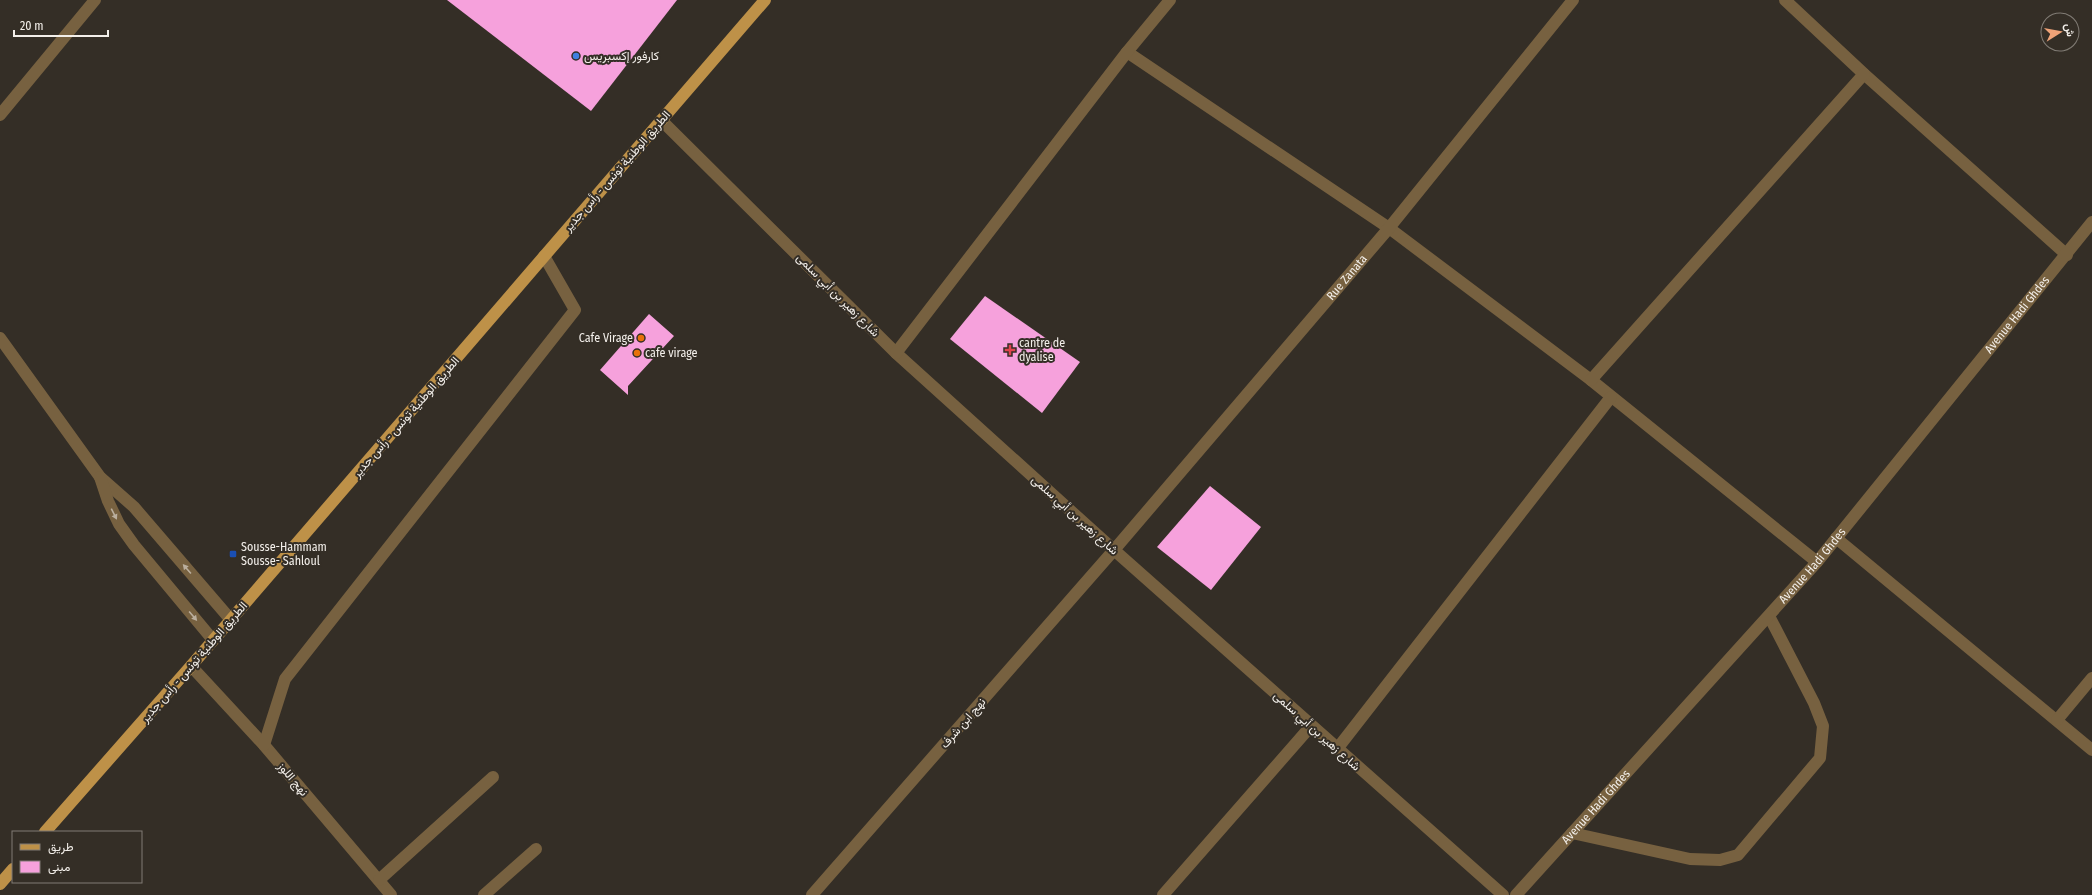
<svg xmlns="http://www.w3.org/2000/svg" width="2092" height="895" font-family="'Fira Sans Condensed',Vazirmatn,sans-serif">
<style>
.building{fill:#f6a1dc}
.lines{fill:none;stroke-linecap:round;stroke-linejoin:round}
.minor{stroke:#776140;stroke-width:12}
.major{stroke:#be9148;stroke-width:12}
.oneway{fill:#bbaf9e}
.shop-dot{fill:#3f7fe0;stroke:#342e26;stroke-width:1.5}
.food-dot{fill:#e8710a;stroke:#342e26;stroke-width:1.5}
.health-dot{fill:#e0444e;stroke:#342e26;stroke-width:1.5}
.transit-dot{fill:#1a4fb4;stroke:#342e26;stroke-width:1.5}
.labels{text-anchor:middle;stroke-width:4;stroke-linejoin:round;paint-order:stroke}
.poi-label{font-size:12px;fill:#f3efea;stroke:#342e26;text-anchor:start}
.street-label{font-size:12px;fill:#f3efea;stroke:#342e26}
</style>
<rect width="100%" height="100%" fill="#342e26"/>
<g class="building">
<polygon points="447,0 677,0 591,111"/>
<polygon points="985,296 1080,362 1042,413 950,339"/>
<polygon points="649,314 674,336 628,386 628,395 600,370"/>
<polygon points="1210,486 1261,527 1211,590 1157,547"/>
</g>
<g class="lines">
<g class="minor">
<polyline points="1785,0 1864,74 2067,255"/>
<polyline points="1127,52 1389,228 1591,380 1817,562"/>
<polyline points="0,115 95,0"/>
<polyline points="661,120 896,353 1114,550 1503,895"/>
<polyline points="0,338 100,477 134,507 231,620"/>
<polyline points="896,353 1127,52 1170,0"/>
<polyline points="1591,380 1864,74"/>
<polyline points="100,477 108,501 119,524 134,545 213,640"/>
<polyline points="1836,538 2092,750"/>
<polyline points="191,666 264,745 391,895"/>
<polyline points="2057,720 2092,678"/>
<polyline points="264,745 285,679 575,310 544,256"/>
<polyline points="1337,749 1611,397"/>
<polyline points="1572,833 1690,859 1720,860 1738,855 1820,758 1823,726 1814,703 1769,616"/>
<polyline points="379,880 493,777"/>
<polyline points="484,895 536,849"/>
<path id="s1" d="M 812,895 L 1114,550 L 1389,228 L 1573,0"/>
<polyline points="1163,895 1311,726"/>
<path id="s2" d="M 1516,895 L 1817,562 L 2092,222"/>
</g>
<g class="major">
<polyline points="45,832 191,666 765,0"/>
<polyline points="0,884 13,869"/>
</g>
</g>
<defs><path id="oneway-solid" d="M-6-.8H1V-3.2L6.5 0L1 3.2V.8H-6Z"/></defs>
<g class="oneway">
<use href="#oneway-solid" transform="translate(114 514) rotate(63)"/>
<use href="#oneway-solid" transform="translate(187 569) rotate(-131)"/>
<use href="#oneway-solid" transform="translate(193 616) rotate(50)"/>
</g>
<circle class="shop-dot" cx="576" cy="56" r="4"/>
<g class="food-dot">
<circle cx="641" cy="338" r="4"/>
<circle cx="637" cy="353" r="4"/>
</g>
<path class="health-dot" d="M1008 344h4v4h4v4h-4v4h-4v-4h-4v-4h4z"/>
<rect class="transit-dot" x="229" y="550" width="8" height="8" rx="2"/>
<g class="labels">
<g class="poi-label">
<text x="584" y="60">كارفور إكسبريس</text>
<text x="633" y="342" text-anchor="end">Cafe Virage</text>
<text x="1019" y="347">cantre de<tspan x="1019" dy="14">dyalise</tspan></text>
<text x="645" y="357">cafe virage</text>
<text x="241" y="551">Sousse-Hammam<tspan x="241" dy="14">Sousse- Sahloul</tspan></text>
</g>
<g class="street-label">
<text transform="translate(617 171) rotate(-49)" y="4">الطريق الوطنية تونس - رأس جدير</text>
<text dy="4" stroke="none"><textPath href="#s1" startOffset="817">Rue Zanata</textPath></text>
<text transform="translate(838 295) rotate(45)" y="4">شارع زهير بن أبي سلمى</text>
<text dy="4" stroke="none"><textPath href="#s2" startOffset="767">Avenue Hadi Ghdes</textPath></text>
<text transform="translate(406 417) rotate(-49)" y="4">الطريق الوطنية تونس - رأس جدير</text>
<text transform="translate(1075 515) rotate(42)" y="4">شارع زهير بن أبي سلمى</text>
<text dy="4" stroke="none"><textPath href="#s2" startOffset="443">Avenue Hadi Ghdes</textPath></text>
<text transform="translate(194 662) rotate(-49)" y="4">الطريق الوطنية تونس - رأس جدير</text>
<text transform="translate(963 723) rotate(-49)" y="4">نهج ابن شرف</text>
<text transform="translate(1317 731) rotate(42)" y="4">شارع زهير بن أبي سلمى</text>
<text transform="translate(293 779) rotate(50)" y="4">نهج اللوز</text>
<text dy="4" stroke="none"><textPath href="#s2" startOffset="119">Avenue Hadi Ghdes</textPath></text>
</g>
</g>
<rect x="12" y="831" width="130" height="52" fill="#342e26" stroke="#807b74"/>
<rect x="20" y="844" width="20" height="6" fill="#be9148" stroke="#807b74"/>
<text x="48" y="851" font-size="12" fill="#f3efea">طريق</text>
<rect x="20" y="861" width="20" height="12" fill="#f6a1dc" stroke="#807b74"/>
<text x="48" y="871" font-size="12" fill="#f3efea">مبنى</text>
<g transform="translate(2060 32) rotate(79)"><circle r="19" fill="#342e26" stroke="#807b74"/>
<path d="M0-3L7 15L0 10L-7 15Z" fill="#efa378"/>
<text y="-6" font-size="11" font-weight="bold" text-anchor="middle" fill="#f3efea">ش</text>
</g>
<path d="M14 30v6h94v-6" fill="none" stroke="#f3efea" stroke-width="2"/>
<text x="20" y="30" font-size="12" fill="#f3efea" stroke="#342e26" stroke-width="3" paint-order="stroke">20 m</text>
</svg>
